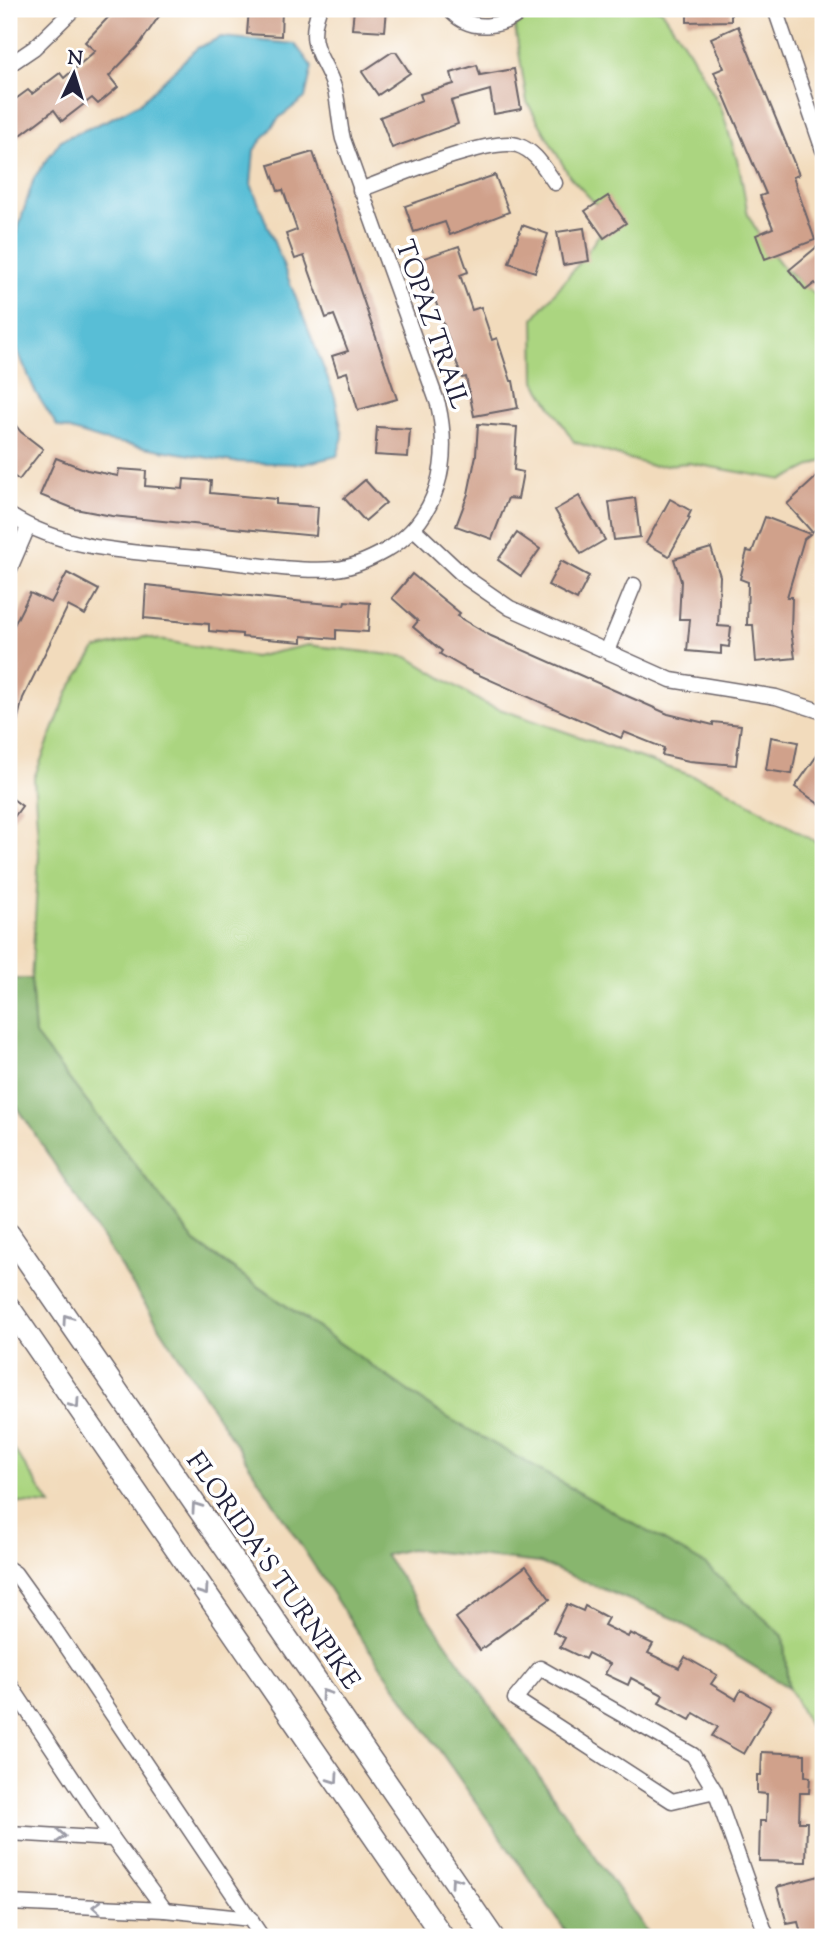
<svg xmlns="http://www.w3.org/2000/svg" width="832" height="1946" font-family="'Sorts Mill Goudy',serif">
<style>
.green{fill:#abd580;stroke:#667c5e;stroke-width:2}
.forest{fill:#88b66e;stroke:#556c54;stroke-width:2}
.water{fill:#58bed6;stroke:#3d7088;stroke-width:2}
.building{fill:#d0a18b}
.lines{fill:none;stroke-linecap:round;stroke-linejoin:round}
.minor-casing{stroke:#6b6368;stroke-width:17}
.highway-casing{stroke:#6b6368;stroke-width:24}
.minor{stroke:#fff;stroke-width:14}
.highway{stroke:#fff;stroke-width:21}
.oneway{stroke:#9c9ca7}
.labels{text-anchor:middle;stroke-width:7;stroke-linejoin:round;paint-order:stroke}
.street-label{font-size:26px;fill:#22223b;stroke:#fff}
</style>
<rect width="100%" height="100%" fill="#fff"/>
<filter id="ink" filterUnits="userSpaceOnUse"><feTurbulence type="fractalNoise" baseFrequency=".0143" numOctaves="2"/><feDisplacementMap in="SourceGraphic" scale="14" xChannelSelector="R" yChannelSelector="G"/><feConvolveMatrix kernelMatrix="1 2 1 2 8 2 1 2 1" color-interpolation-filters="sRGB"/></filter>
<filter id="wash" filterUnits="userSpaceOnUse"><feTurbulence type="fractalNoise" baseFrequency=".00686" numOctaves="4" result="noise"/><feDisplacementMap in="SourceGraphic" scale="28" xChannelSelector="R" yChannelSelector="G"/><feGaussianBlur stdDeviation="1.57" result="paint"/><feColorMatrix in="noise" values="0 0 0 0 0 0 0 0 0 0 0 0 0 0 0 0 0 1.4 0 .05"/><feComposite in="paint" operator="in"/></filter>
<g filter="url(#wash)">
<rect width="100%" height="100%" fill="#f2dbbc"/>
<g class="green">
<polygon points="534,9 661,9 690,52 721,107 740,170 748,215 762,240 784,268 823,301 823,460 783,480 689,463 652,466 574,442 535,381 534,318 580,262 610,219 570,177 527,102 515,27"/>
<polygon points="144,637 254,657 308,645 408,657 485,704 716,784 823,846 823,1791 814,1735 788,1687 783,1636 438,1412 195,1242 35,1035 31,982 39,855 34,778 69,690 96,649"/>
<polygon points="9,1442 51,1505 9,1502"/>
</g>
<polygon class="forest" points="9,979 31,979 35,1035 195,1242 438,1412 706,1565 783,1636 788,1687 673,1618 540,1563 410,1549 385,1555 651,1937 570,1937 357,1632 9,1094"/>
<polygon class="water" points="221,37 295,44 312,67 305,98 280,117 254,150 251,184 335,397 343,437 337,456 304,464 233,462 102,440 57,426 36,393 11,336 11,251 34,178 61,140 110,119 140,103 197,48"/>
<g id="blocks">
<g class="building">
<polygon points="116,9 164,9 139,45 109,76 118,87 98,104 92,98 62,121 54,110 9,144 9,104 28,90 32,94 60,73 64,78 95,51 85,42"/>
<polygon points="249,9 282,9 281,36 247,34"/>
<polygon points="354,9 387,9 385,31 352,29"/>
<polygon points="687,9 731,9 731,21 687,22"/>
<polygon points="738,26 799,175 793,177 815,240 765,259 756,235 773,228 760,196 766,194 714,72 724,68 711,38"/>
<polygon points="392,52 396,52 410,73 378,95 362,72"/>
<polygon points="477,65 480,75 514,69 521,109 494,114 490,90 451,101 458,124 392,148 380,117 422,100 420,94 454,84 451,73"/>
<polygon points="313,152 397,399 358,410 347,372 338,375 332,356 348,351 334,315 326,318 304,256 295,259 286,234 297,230 283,190 278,191 269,165"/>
<polygon points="495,175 509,212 450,235 445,222 414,232 405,206"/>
<polygon points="608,196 626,223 604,238 585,211"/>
<polygon points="522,225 548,234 535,272 509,263"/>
<polygon points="584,228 589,261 563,265 557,232"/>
<polygon points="459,246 468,272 460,275 472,310 481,307 492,340 497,338 511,381 513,381 518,408 474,416 466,377 462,378 421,259"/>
<polygon points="818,246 823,252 823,291 815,283 806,290 789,270"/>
<polygon points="9,417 21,432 43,449 19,480 9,473"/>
<polygon points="478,424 517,427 514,470 523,472 518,499 508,498 492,539 456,526 468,494 476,455"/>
<polygon points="377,427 410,429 408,457 375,455"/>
<polygon points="56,458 87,470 118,476 119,469 146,471 145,486 183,489 184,479 211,481 210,493 276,499 276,504 318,507 316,536 112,516 75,509 40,495"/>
<polygon points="823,471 823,523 812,532 787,504"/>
<polygon points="365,480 386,503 365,521 344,498"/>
<polygon points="579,496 605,540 581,554 555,510"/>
<polygon points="635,498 640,537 614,540 609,502"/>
<polygon points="670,499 691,511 688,517 690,518 669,556 646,543"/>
<polygon points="765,517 810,534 804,539 787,597 792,597 791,631 795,658 756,662 753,625 747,625 748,582 740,579 747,551 752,552"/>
<polygon points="517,533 540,549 521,576 498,560"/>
<polygon points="711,548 720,576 718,626 731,627 729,647 721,646 721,654 687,651 690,619 679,619 681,581 674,559"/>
<polygon points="561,561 589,576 577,600 548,585"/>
<polygon points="67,573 99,590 85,615 68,606 23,698 13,737 9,737 9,635 30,593 51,603"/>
<polygon points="412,574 460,613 457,616 491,636 668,714 713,725 713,722 741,725 736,765 689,761 662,755 664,748 624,732 621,738 468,670 440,654 442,651 413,627 418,621 392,598"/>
<polygon points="146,585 305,602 344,605 345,601 370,603 368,632 336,630 336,639 302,636 302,642 242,637 242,634 209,631 209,624 144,618"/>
<polygon points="771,737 798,742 792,774 766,770"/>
<polygon points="823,747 823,807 795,787"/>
<polygon points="9,796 22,806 9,824"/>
<polygon points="526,1566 550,1599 480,1650 456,1618"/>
<polygon points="567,1604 583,1611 585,1606 608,1618 604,1625 628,1637 630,1633 653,1644 648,1653 679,1668 685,1657 717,1675 711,1684 736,1699 741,1690 771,1707 744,1754 712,1736 718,1727 694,1713 690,1720 659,1703 663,1695 631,1678 628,1685 605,1674 610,1664 588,1653 585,1659 560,1647 565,1638 553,1632"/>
<polygon points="762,1752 805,1754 805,1776 810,1777 809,1793 800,1793 799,1822 807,1822 806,1862 759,1861 760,1821 766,1821 767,1794 757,1793 757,1775 761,1775"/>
<polygon points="823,1875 823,1937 802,1937 798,1922 787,1924 777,1887"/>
</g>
</g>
</g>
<g filter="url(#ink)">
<use href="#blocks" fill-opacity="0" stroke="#6b6368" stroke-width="2"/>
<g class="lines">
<defs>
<g id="minor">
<path d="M 449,9 C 470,34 503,28 525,9"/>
<polyline points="777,9 777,15 823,150"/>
<polyline points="9,65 34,48 74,9"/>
<path d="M 360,190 C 392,178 489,137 517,145 C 536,151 544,168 555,183"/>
<path d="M 9,515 C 66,551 133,552 198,558 C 239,562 296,573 336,569 C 354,567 369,560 385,551 C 439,520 451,461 438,404 L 343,139 C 339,123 339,106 335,90 C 324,54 305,50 319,9"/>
<polyline points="415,530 465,577 510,608 671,680 776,697 823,712"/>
<polyline points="9,571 28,527"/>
<polyline points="607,651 634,585"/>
<polyline points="9,1569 15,1573 48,1619 262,1937"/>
<polyline points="9,1683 113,1839 165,1910"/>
<polyline points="715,1791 672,1801 515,1699 540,1668 693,1755 715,1791 767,1937"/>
<polyline points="9,1833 113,1839"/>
<polyline points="9,1903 165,1910 251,1919"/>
</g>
<g id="highway">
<polyline points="9,1234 493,1937"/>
<polyline points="9,1307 443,1937"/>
</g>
</defs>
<use href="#minor" class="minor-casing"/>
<use href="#highway" class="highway-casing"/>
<use href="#minor" class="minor"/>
<use href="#highway" class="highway"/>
</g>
<defs><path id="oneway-chevron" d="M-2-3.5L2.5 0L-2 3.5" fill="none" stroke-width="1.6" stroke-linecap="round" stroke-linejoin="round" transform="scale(1.75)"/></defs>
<g class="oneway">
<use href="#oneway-chevron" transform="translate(67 1319) rotate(-125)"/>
<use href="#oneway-chevron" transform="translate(75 1404) rotate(55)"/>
<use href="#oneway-chevron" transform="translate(196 1507) rotate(-125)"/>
<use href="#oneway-chevron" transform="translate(204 1591) rotate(55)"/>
<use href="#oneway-chevron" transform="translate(325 1694) rotate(-125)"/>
<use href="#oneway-chevron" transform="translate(334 1779) rotate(55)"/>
<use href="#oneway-chevron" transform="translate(61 1836) rotate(3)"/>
<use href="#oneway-chevron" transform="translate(455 1881) rotate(-125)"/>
<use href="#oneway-chevron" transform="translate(97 1907) rotate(-177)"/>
</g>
</g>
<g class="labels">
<g class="street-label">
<text transform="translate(433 324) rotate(71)" y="9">TOPAZ TRAIL</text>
<text transform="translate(274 1570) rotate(55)" y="9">FLORIDA'S TURNPIKE</text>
</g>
</g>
<rect width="832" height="1946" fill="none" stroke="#fff" stroke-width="35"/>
<g transform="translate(74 74) rotate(4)" stroke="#ffffff" stroke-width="5" paint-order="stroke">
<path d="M0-5L12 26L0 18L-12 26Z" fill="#22223b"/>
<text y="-10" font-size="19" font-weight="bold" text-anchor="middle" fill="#22223b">N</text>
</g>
</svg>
